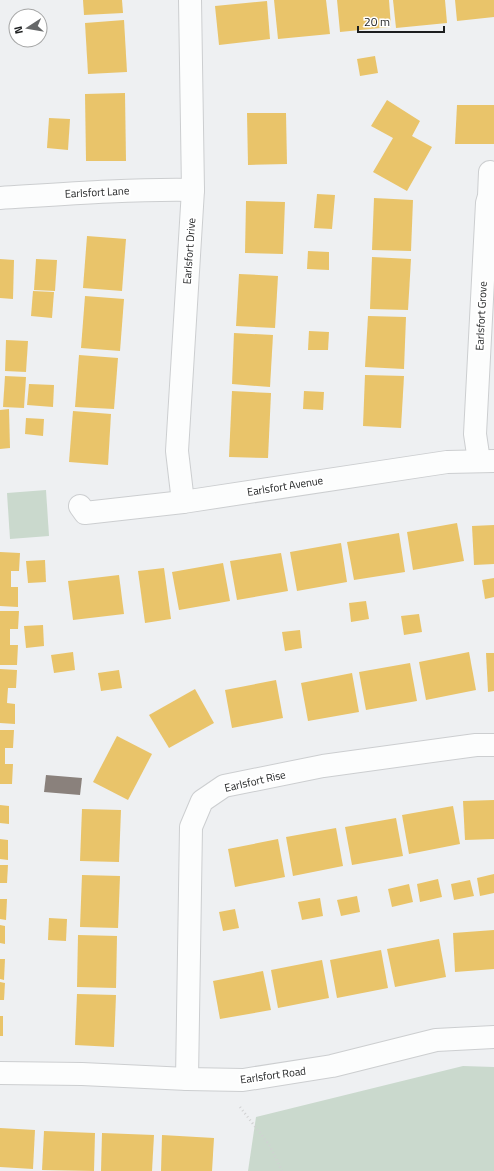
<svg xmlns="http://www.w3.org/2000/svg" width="494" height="1171" font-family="'Titillium Web',sans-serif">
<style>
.green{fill:#cad9cd}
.homes{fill:#e9c46a}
.industry{fill:#8a817c}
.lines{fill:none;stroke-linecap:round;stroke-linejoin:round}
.minor-casing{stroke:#ccced0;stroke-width:24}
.path{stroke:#d1d1d2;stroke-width:2.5;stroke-dasharray:1 3;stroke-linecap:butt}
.minor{stroke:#fcfdfd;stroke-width:22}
.labels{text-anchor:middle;stroke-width:4;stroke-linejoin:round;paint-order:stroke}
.street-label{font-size:11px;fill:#1c1e1f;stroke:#fff}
</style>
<rect width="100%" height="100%" fill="#eef0f2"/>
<g class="green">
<polygon points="46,490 49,536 10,539 7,493"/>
<polygon points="463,1066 494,1067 494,1171 248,1171 256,1117"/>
</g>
<g class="homes">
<polygon points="83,0 122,0 123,13 84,15"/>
<polygon points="274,0 326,0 330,34 278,39"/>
<polygon points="337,0 389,0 391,27 340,32"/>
<polygon points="393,0 445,0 447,23 396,28"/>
<polygon points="455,0 494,0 494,17 457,21"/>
<polygon points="267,1 270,39 219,45 215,6"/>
<polygon points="124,20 127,72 88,74 85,23"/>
<polygon points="375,56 378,73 360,76 357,59"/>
<polygon points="125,93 126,161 86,161 85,94"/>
<polygon points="387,100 420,121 412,136 432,147 407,191 373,172 393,138 371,126"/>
<polygon points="457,105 494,105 494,144 455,144"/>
<polygon points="247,113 286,113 287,164 248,165"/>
<polygon points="49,118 70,119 68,150 47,148"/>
<polygon points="317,194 335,195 332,229 314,228"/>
<polygon points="374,198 413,200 411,251 372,250"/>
<polygon points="246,201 285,202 283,254 245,253"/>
<polygon points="87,236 126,239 122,291 83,288"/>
<polygon points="308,251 329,252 329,270 307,269"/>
<polygon points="372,257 411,259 408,310 370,309"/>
<polygon points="0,259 14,260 13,299 0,298"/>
<polygon points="36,259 57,260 55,291 34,290"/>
<polygon points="239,274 278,276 275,328 236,326"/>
<polygon points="33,291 54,292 52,318 31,316"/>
<polygon points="85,296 124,299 120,351 81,348"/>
<polygon points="368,316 406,317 404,369 365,367"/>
<polygon points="309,331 329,332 328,350 308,350"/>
<polygon points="234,333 273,335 270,387 232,384"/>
<polygon points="6,340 28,341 26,372 5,371"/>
<polygon points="79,355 118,358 114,409 75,407"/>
<polygon points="365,375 404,376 401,428 363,426"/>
<polygon points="5,376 26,377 24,408 3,407"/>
<polygon points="29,384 54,385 53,407 27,405"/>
<polygon points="232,391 271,393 268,458 229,457"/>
<polygon points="304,391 324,392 323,410 303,409"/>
<polygon points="9,409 10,448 0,449 0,410"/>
<polygon points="73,411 111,414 108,465 69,462"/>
<polygon points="26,418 44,419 43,436 25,434"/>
<polygon points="457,523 464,561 413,570 407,532"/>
<polygon points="494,525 494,564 474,565 472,526"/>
<polygon points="399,533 405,572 354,580 347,542"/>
<polygon points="341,543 347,582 297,591 290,552"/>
<polygon points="0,552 20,553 19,571 11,571 11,587 18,587 18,607 0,606"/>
<polygon points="281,553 288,591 237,600 230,561"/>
<polygon points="45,560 46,582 28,583 26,561"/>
<polygon points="223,563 230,601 179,610 172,572"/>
<polygon points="164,568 171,619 145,623 138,571"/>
<polygon points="119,575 124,614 73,620 68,581"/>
<polygon points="494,578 494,597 485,599 482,580"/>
<polygon points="366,601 369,619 351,622 349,603"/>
<polygon points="0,611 19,611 18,629 10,629 10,645 18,645 17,665 0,665"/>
<polygon points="419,614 422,632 404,635 401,616"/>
<polygon points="43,625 44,646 26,648 24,626"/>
<polygon points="300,630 302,648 285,651 282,632"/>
<polygon points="73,652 75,670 54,673 51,655"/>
<polygon points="469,652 476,690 426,700 419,662"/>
<polygon points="486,653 494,653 494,691 488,692"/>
<polygon points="410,663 417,701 366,710 359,672"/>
<polygon points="0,669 17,670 16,688 8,688 7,703 15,704 15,724 0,723"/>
<polygon points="119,670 122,688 101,691 98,673"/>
<polygon points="352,673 359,712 308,721 301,683"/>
<polygon points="276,680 283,718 232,728 225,690"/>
<polygon points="195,689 214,723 169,748 149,715"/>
<polygon points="0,730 14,730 13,748 5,748 5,764 13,764 12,784 0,784"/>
<polygon points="117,736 152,754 128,800 93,782"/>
<polygon points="494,800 494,839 465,840 463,801"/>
<polygon points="0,805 9,806 9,824 0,823"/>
<polygon points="453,806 460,844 409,854 402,815"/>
<polygon points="82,809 121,810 119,862 80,861"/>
<polygon points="396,818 403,856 352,865 345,827"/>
<polygon points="336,828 343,866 293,876 286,837"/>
<polygon points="0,839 8,840 8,860 0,859"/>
<polygon points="278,839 285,877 235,887 228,849"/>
<polygon points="0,865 8,865 7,883 0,883"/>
<polygon points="494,874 494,893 480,896 477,878"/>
<polygon points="82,875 120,876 118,928 80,927"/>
<polygon points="438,879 442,897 420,902 417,884"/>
<polygon points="470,880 474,896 454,900 451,884"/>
<polygon points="409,884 413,902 392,907 388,889"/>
<polygon points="357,896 360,912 341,916 337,900"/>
<polygon points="320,898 323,916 302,920 298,902"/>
<polygon points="0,899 7,899 6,920 0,919"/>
<polygon points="235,909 239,928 223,931 219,912"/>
<polygon points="49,918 67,919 66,941 48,940"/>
<polygon points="0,925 5,926 5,944 0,943"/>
<polygon points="494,930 494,969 455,972 453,933"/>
<polygon points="78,935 117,936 116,988 77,987"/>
<polygon points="439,939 446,977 395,987 387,949"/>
<polygon points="381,950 388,988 337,998 330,960"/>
<polygon points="0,959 5,959 4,980 0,979"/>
<polygon points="322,960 329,998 278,1008 271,970"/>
<polygon points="263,971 271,1010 220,1019 213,981"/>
<polygon points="0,982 5,983 4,1000 0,1000"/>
<polygon points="77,994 116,995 114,1047 75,1045"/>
<rect x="0" y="1016" width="3" height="20"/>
<polygon points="0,1128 35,1130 33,1169 0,1167"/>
<polygon points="44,1131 95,1133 94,1171 42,1170"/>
<polygon points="102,1133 154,1135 152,1171 101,1171"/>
<polygon points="162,1135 214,1138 212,1171 161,1171"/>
</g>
<polygon class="industry" points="46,775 82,778 80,795 44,792"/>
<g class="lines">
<defs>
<g id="minor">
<path d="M 0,198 C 64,194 129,189 193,190"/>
<polyline points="479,461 475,434 487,203 489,196 490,172"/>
<polyline points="183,502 177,451 193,190 190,0"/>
<polyline points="80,506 85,513 183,502 447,462 494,461"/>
<polyline points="0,1073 82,1074 187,1079 243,1080 332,1066 436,1040 494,1037"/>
<polyline points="187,1079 191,827 202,801 224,786 323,766 476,745 494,745"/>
</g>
</defs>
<use href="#minor" class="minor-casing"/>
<polyline class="path" points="240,1107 270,1146 282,1171"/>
<use href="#minor" class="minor"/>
</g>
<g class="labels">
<g class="street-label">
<text transform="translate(97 192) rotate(-3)" y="4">Earlsfort Lane</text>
<text transform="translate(189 251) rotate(-86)" y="4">Earlsfort Drive</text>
<text transform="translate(481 316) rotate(-87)" y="4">Earlsfort Grove</text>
<text transform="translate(285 486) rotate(-9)" y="4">Earlsfort Avenue</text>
<text transform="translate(255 781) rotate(-13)" y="4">Earlsfort Rise</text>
<text transform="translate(273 1075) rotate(-8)" y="4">Earlsfort Road</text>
</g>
</g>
<g transform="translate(28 28) rotate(258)"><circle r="19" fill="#ffffff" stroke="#a4a5a5"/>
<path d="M0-3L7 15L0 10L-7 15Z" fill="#666869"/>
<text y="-6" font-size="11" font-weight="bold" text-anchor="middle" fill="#1c1e1f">N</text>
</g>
<path d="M358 26v6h86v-6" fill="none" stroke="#1c1e1f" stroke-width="2"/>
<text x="364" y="26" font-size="12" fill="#1c1e1f" stroke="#ffffff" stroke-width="3" paint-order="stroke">20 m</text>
</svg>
